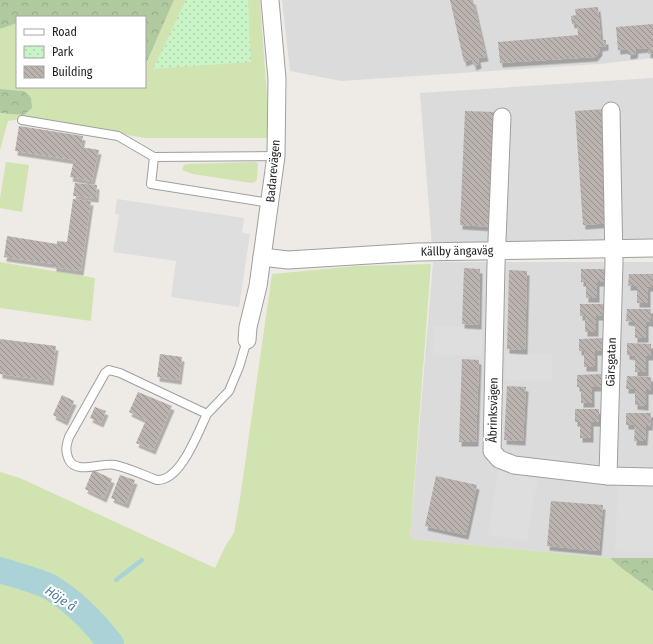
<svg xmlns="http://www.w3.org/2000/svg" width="653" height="644" font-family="'Fira Sans Condensed',sans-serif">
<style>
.residential{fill:#dcdbdc}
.grass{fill:#d0e3b1}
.forest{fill:url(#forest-crowns)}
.park{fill:url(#park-dots)}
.parking{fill:#dedede}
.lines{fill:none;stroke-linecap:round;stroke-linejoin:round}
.stream{stroke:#abd3d7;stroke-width:4.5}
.river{stroke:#abd3d7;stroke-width:26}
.building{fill:url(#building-back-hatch);filter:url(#shadow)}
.service-casing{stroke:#9f9f9f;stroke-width:10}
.minor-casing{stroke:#9f9f9f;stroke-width:19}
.service{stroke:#fff;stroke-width:8}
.minor{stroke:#fff;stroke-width:17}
.labels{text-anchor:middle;stroke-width:4;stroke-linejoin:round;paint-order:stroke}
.street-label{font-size:12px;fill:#1e1e1e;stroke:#fff}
.water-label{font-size:13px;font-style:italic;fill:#4e7a95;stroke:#fff}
</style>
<defs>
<pattern id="forest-crowns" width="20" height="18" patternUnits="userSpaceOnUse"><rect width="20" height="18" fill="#b0c99f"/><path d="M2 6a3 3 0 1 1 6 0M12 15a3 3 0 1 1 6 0" fill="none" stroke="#97ac88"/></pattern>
<pattern id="park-dots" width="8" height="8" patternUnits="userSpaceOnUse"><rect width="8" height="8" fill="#c9f4c7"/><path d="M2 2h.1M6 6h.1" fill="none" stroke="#acd1aa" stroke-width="1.8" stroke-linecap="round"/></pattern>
<pattern id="building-back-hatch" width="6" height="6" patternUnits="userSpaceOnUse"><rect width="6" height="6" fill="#bbb3af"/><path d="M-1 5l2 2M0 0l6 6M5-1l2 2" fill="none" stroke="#97918e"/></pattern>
<filter id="shadow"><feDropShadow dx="2.5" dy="4.5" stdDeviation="0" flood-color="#0004"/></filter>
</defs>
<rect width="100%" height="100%" fill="#eeeae6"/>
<g class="residential">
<polygon points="282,0 653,0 653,58 599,64 341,81 290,71"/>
<polygon points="653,78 653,239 432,246 420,93"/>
<polygon points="433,262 653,262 653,558 610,558 410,539"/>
</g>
<g class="grass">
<polygon points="174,0 260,0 270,138 145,138 27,118 8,121 0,150 0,113 2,114 24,91 0,89 0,29 17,23 17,87 145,87 145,66"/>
<polygon points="6,162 29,165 22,212 0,208 0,198"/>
<polygon points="254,162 258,163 257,179 255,182 251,183 193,174 184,171 182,169 184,165 188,164"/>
<polygon points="0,262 95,278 91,321 0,308"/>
<polygon points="431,264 410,539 610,558 620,567 653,591 653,644 0,644 0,472 20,478 215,568 226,545 234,533 240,499 272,274 357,266"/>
</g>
<g class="forest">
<polygon points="0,0 174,0 145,66 145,17 17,17 17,23 0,29"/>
<polygon points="0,89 24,91 31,98 32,108 24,115 0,113"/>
<polygon points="610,558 653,558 653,591 620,567"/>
</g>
<polygon class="park" points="186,0 248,0 251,62 153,69"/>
<g class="parking">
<polygon points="117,199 244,218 242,233 250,234 239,307 171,297 176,261 113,252 119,215 115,214"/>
<polygon points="434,326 482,327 482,356 433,355"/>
<polygon points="506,354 552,354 552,381 505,380"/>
<polygon points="498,471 538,477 527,541 488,535"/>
<polygon points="618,485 653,486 653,552 615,551"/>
</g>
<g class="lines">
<polyline class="stream" points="116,580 142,560"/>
<path class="river" d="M 0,570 C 15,575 36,580 50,587 C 74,601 94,622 111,644"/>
</g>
<g class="building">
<polygon points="450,0 473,0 486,57 478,58 479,64 474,66 472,59 464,62"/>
<polygon points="598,7 601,40 606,40 606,46 600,47 600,51 595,57 500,63 498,42 578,35 577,23 572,24 571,16 576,15 575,9"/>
<polygon points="653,24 653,53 648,54 648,48 636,49 635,54 628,55 628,49 618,50 616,27"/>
<polygon points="605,109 613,223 583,225 575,111"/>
<polygon points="465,111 497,112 492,227 460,225"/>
<polygon points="19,126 83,136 81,147 99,150 92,181 70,177 74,160 15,151"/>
<polygon points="75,183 97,185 96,198 73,196"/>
<polygon points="73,199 91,201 81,271 54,267 54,264 4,257 7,236 57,244 57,241 67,242"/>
<polygon points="464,268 480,269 479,325 462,324"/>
<polygon points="581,269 605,269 605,282 597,282 597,298 586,298 586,282 581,282"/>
<polygon points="509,270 527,271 525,350 507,349"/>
<polygon points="629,274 653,274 653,287 648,287 648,303 637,303 637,286 628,286"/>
<polygon points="580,304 604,304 604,316 596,316 596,332 585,332 585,316 580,316"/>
<polygon points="627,309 651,309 651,322 646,322 646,338 635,338 635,322 626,321"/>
<polygon points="603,338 603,351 595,351 595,367 584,367 584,351 579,351 579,339"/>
<polygon points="0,339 56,346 51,381 0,374"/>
<polygon points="627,343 651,344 651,356 646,356 646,372 635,372 635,356 627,355"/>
<polygon points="160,354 182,357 179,380 157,377"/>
<polygon points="462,359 479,360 476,442 459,442"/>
<polygon points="601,374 601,387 592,387 592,403 581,403 581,387 577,387 577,375"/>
<polygon points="627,376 651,377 651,390 646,390 646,406 635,405 635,389 626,389"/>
<polygon points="507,386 526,387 523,441 504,440"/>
<polygon points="138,392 172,406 153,450 136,443 146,420 129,412"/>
<polygon points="62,395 74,401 65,421 53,415"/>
<polygon points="95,407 106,411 101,423 90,418"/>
<polygon points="575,409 599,409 599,422 591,422 591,438 580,438 580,422 575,422"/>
<polygon points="626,413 651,413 650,426 646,426 645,441 634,441 635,425 626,425"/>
<polygon points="93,470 112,479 104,498 85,489"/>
<polygon points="120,475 135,480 126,504 111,498"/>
<polygon points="436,476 477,485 466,535 425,526"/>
<polygon points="551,501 603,505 599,551 547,546"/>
</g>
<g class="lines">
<defs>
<g id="service">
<polyline points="22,120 118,136 154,157"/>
<polyline points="270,203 151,184 154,157 276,156"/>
<path d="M 207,414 C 198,432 181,481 157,480 C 143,475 129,468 115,465 C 102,462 77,475 69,460 C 65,451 66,446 69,437 L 105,373 L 109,370 L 120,373 L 207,414 L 229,391 L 239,367 L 247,340"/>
</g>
<g id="minor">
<polyline points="502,117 496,264 492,451 499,459 514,465 608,476 653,477"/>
<polyline points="262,257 288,260 418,252 653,248"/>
<polyline points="247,340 248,327 258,286 276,156 277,79 270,0"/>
<polyline points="608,476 614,262 611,111"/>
</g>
</defs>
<use href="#service" class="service-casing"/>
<use href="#minor" class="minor-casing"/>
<use href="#service" class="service"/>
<use href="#minor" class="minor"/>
</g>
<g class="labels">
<g class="street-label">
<text transform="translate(273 171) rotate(-85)" y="4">Badarevägen</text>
<text transform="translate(457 251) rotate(-1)" y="4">Källby ängaväg</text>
<text transform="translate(611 362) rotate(-88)" y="4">Gärsgatan</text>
<text transform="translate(493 410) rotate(-89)" y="4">Åbrinksvägen</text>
</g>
<g class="water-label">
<text transform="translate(61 598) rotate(34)" y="5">Höje å</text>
</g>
</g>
<rect x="16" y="16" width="130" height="72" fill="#ffffff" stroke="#a5a5a5"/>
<rect x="24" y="29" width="20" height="6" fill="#ffffff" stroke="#a5a5a5"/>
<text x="52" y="36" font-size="12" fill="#1e1e1e">Road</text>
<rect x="24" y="46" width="20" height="12" fill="url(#park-dots)" stroke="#a5a5a5"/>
<text x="52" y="56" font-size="12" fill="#1e1e1e">Park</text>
<rect x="24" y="66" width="20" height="12" fill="url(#building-back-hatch)" stroke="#a5a5a5"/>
<text x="52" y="76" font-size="12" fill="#1e1e1e">Building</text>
</svg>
